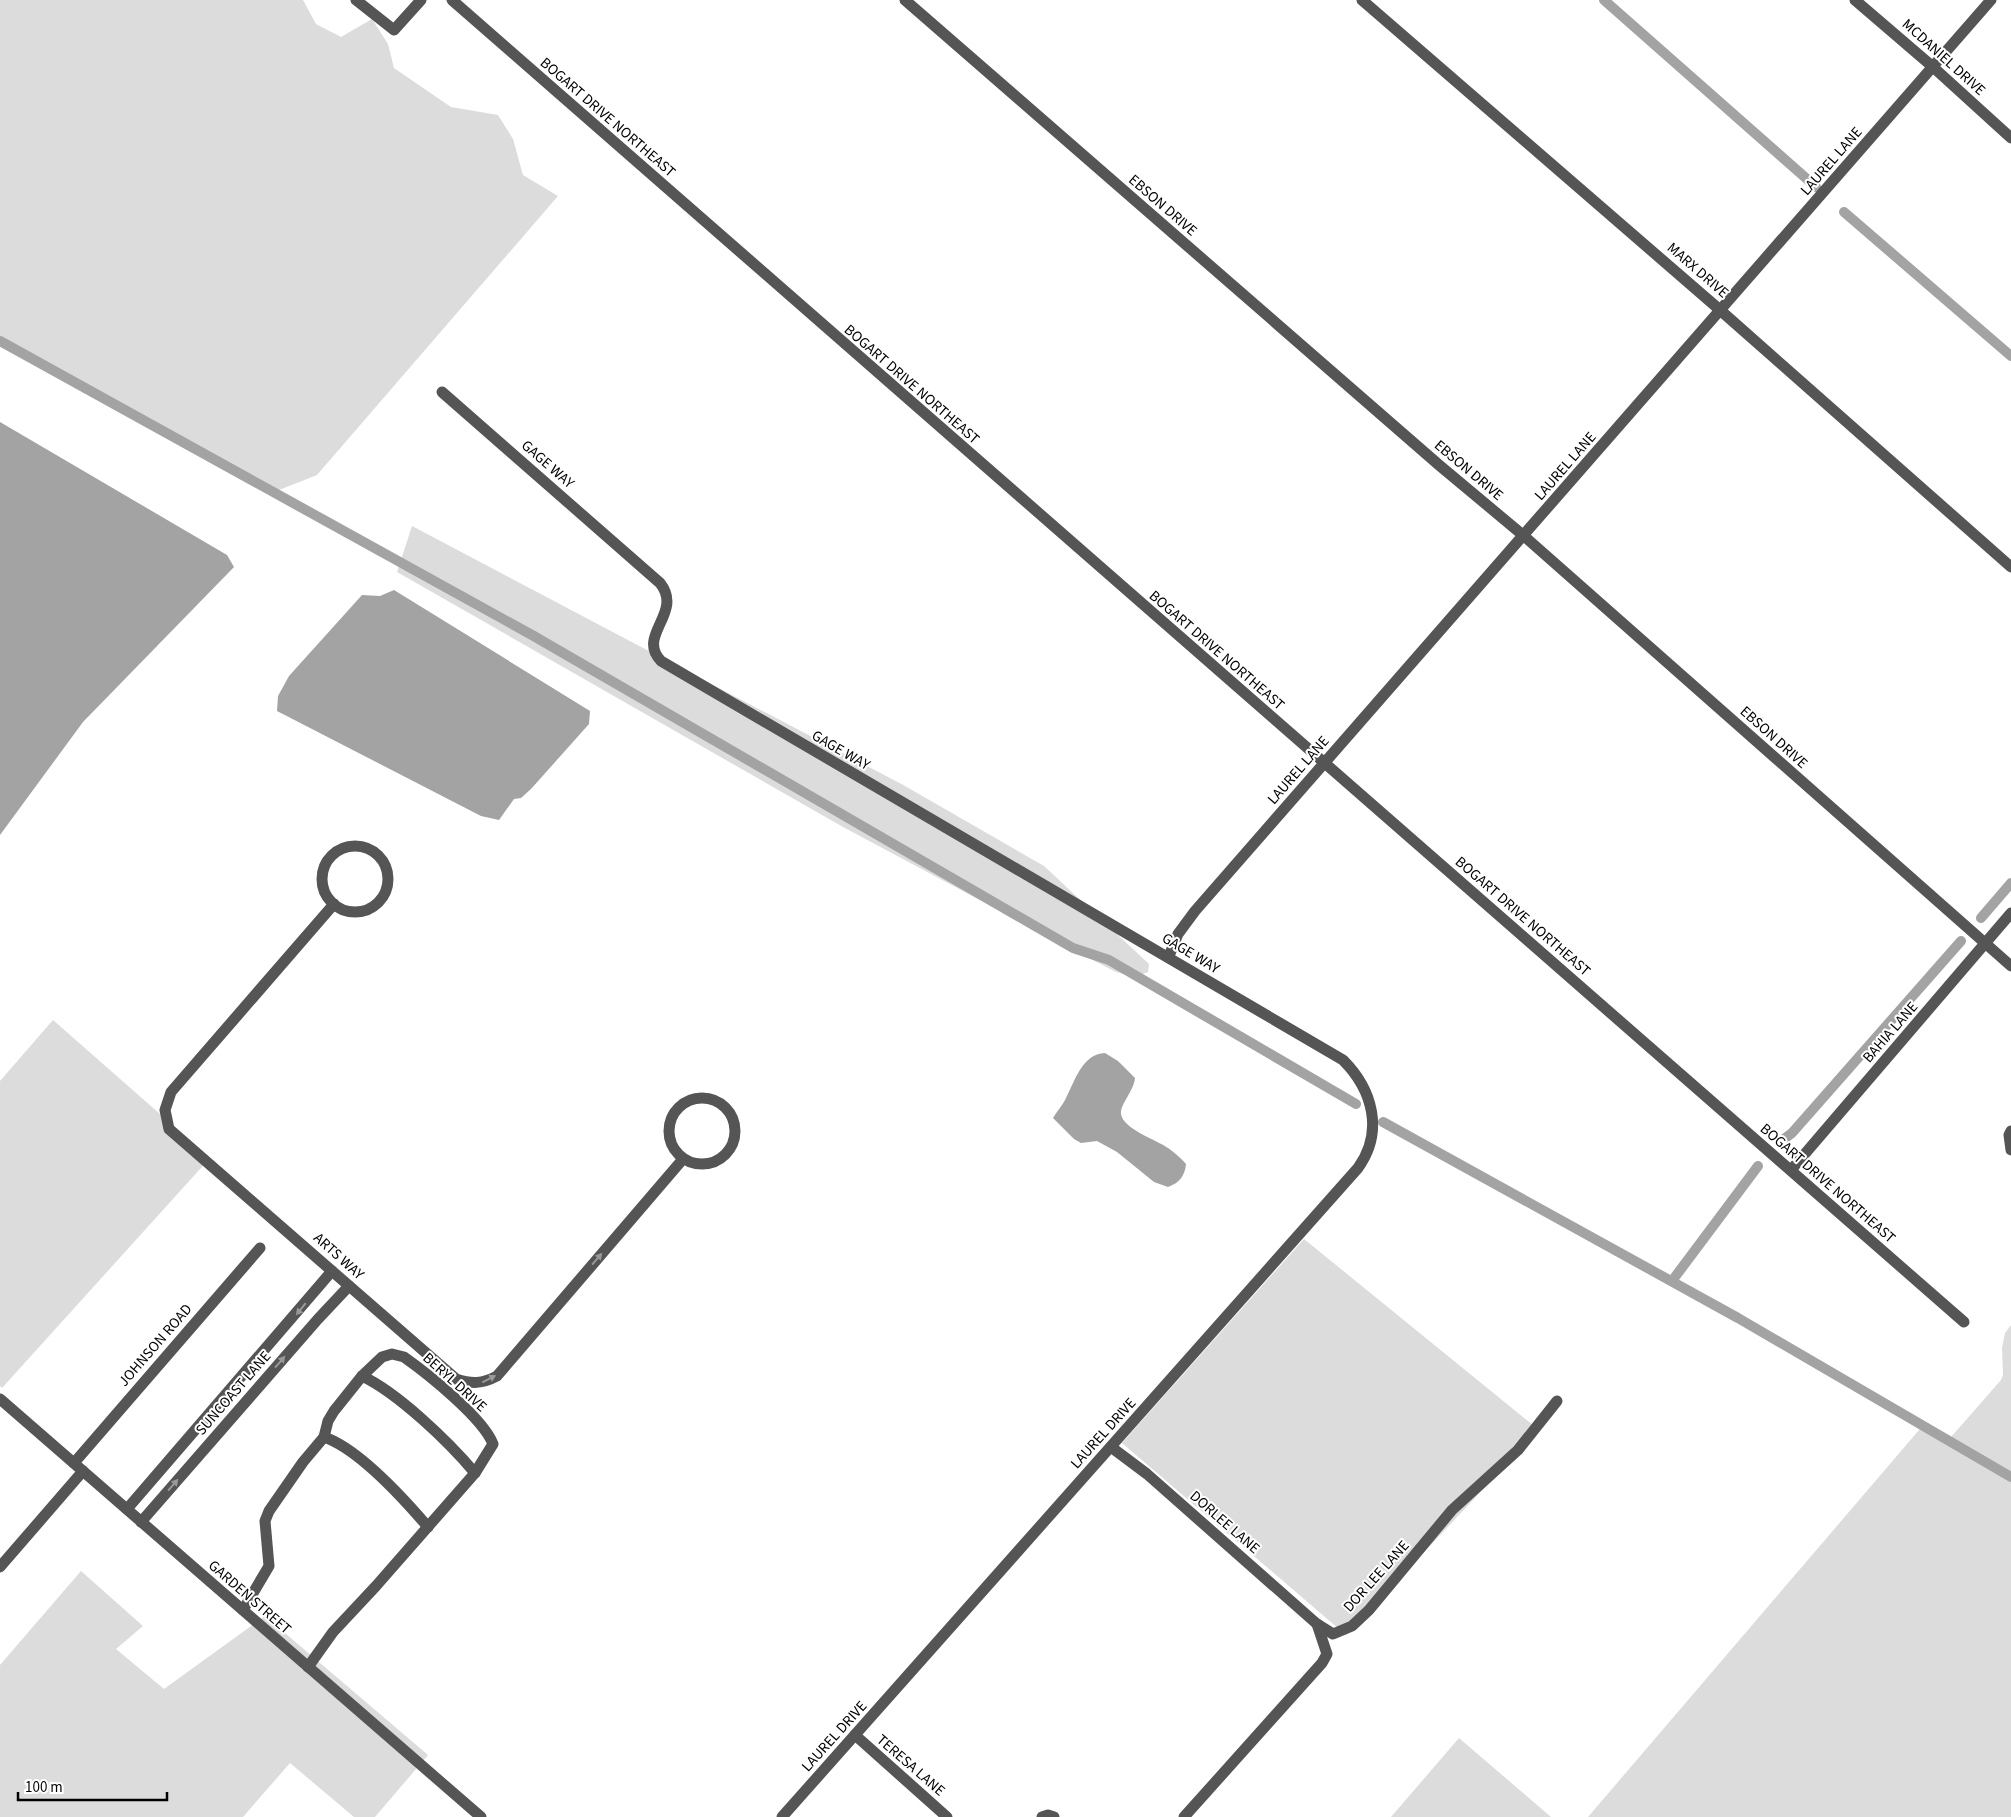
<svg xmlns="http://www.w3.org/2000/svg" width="2011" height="1817" font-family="'Source Sans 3',sans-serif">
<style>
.green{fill:#dcdcdc}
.water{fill:#a3a3a3}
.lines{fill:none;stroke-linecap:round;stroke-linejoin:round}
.canal{stroke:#a3a3a3;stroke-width:10}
.minor{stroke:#555;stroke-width:11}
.oneway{fill:#999}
.labels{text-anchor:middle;stroke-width:4;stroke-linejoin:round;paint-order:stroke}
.street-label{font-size:15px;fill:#000;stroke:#fff}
</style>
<rect width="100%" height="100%" fill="#fff"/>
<g class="green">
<polygon points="0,0 303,0 316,24 341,37 372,19 388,44 394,68 451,107 498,115 513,139 523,175 558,196 317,475 274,492 0,339"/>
<polygon points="412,526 905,786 1044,866 1149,964 1148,972 1136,977 1116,972 1058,942 843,827 397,572"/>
<polygon points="53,1020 210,1158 2,1388 0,1386 0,1081"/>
<polygon points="1304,1239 1539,1430 1346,1635 1122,1443"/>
<polygon points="2011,1325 2011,1817 1588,1817 1925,1423 1951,1437 2001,1380 2003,1375 2002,1348 2005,1333"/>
<polygon points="81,1571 143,1626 116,1649 164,1689 265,1616 428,1755 375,1817 354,1817 290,1763 243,1817 0,1817 0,1665"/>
<polygon points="1459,1738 1551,1817 1391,1817"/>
</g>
<g class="water">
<polygon points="0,422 227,555 234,567 83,722 0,835"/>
<polygon points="394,590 590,711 589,724 531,789 521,798 514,799 499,820 481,816 277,711 278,696 289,676 362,595 380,596"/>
<path d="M 1105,1053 L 1118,1061 L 1135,1078 C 1134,1091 1120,1104 1121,1114 C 1123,1129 1157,1140 1168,1148 C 1175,1153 1181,1158 1186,1164 C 1185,1176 1179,1183 1168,1187 L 1154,1182 L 1117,1152 L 1097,1141 L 1081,1143 L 1074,1139 L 1053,1118 C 1057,1111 1063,1105 1066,1098 C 1075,1081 1082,1054 1105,1053 Z"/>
</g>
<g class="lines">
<g class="canal">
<polyline points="1604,0 1816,187"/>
<polyline points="1844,212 2011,356"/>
<polyline points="0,341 532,635 1073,948 1109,960 1356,1104"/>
<polyline points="1981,918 2011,883"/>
<polyline points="1383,1122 1738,1318 2011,1477"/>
<polyline points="1780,1142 1792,1133 1961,941"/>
<polyline points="1672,1281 1758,1166"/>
</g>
<g class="minor">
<polyline points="356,0 394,30 421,0"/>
<polyline points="452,0 1964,1322"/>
<polyline points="905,0 1439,465 1524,536 2011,966"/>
<polyline points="1362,0 1720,310 2011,567"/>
<polyline points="1855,0 1933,67 2011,138"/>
<path d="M 442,392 L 660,583 C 684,613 636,635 661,661 L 1343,1060 C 1373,1090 1384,1132 1358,1168 L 782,1817"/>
<circle cx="355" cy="879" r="33"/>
<path d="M 334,904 L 171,1092 L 165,1110 L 169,1129 L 456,1379 C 472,1384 482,1384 497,1376 L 683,1159"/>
<polyline points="1169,956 1178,934 1195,911 1991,0"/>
<circle cx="702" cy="1131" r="33"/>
<polyline points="2011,1131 2009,1135 2011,1150"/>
<polyline points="1791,1170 2011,913"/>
<path d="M 362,1376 C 398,1393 449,1442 475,1473"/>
<polyline points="0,1399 481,1817"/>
<path d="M 324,1437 C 359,1449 404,1499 428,1527"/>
<polyline points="1111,1447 1147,1474 1317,1624 1333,1634 1352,1626 1369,1610 1452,1510 1518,1450 1557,1401"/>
<polyline points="74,1463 260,1248"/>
<polyline points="127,1509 332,1271"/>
<polyline points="141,1522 318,1319 349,1286"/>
<polyline points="0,1567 83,1471"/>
<path d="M 243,1610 L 269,1566 L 265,1521 L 269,1511 L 303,1462 L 324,1437 L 328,1421 L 334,1411 L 362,1376 L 382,1357 L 392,1354 L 404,1357 C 428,1374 483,1418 493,1444 L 475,1473 L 376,1586 L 333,1632 L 308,1667"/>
<polyline points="855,1735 947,1817"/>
<polyline points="1042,1817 1048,1815 1054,1817"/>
<polyline points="1184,1817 1322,1663 1327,1654 1317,1624"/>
</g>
</g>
<defs><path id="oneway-solid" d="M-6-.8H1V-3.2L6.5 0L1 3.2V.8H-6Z" transform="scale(1.25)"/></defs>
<g class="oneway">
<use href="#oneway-solid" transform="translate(597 1259) rotate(-49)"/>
<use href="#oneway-solid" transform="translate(301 1309) rotate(129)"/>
<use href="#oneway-solid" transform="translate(280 1362) rotate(-49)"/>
<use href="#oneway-solid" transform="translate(489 1379) rotate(-27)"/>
<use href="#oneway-solid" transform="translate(173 1485) rotate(-49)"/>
</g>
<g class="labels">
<g class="street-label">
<text transform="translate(1944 57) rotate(42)" y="5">MCDANIEL DRIVE</text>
<text transform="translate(608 117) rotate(41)" y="5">BOGART DRIVE NORTHEAST</text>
<text transform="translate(1831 161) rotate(-49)" y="5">LAUREL LANE</text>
<text transform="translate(1163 205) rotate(41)" y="5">EBSON DRIVE</text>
<text transform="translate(1698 270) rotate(41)" y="5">MARX DRIVE</text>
<text transform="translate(912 384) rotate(41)" y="5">BOGART DRIVE NORTHEAST</text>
<text transform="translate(548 464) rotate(41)" y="5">GAGE WAY</text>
<text transform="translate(1565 466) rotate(-49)" y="5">LAUREL LANE</text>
<text transform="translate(1469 470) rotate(40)" y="5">EBSON DRIVE</text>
<text transform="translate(1217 650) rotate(41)" y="5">BOGART DRIVE NORTHEAST</text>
<text transform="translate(1774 737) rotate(42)" y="5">EBSON DRIVE</text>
<text transform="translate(841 750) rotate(30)" y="5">GAGE WAY</text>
<text transform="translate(1298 770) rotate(-49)" y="5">LAUREL LANE</text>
<text transform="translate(1523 916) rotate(41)" y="5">BOGART DRIVE NORTHEAST</text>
<text transform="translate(1191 953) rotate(31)" y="5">GAGE WAY</text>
<text transform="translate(1890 1032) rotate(-49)" y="5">BAHIA LANE</text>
<text transform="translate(1828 1183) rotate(41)" y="5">BOGART DRIVE NORTHEAST</text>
<text transform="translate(339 1256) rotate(42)" y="5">ARTS WAY</text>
<text transform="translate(155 1345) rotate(-49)" y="5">JOHNSON ROAD</text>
<text transform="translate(455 1382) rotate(42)" y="5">BERYL DRIVE</text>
<text transform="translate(233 1393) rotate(-49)" y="5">SUNCOAST LANE</text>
<text transform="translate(1103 1433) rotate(-48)" y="5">LAUREL DRIVE</text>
<text transform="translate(1225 1522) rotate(41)" y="5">DORLEE LANE</text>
<text transform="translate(1376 1576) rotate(-48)" y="5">DOR LEE LANE</text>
<text transform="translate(250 1597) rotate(41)" y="5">GARDEN STREET</text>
<text transform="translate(834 1736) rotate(-48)" y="5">LAUREL DRIVE</text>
<text transform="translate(911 1765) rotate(41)" y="5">TERESA LANE</text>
</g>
</g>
<path d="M18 1792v8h149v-8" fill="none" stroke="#000000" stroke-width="2.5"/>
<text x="25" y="1792" font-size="15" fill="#000000" stroke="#ffffff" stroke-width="4" paint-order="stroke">100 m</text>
</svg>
